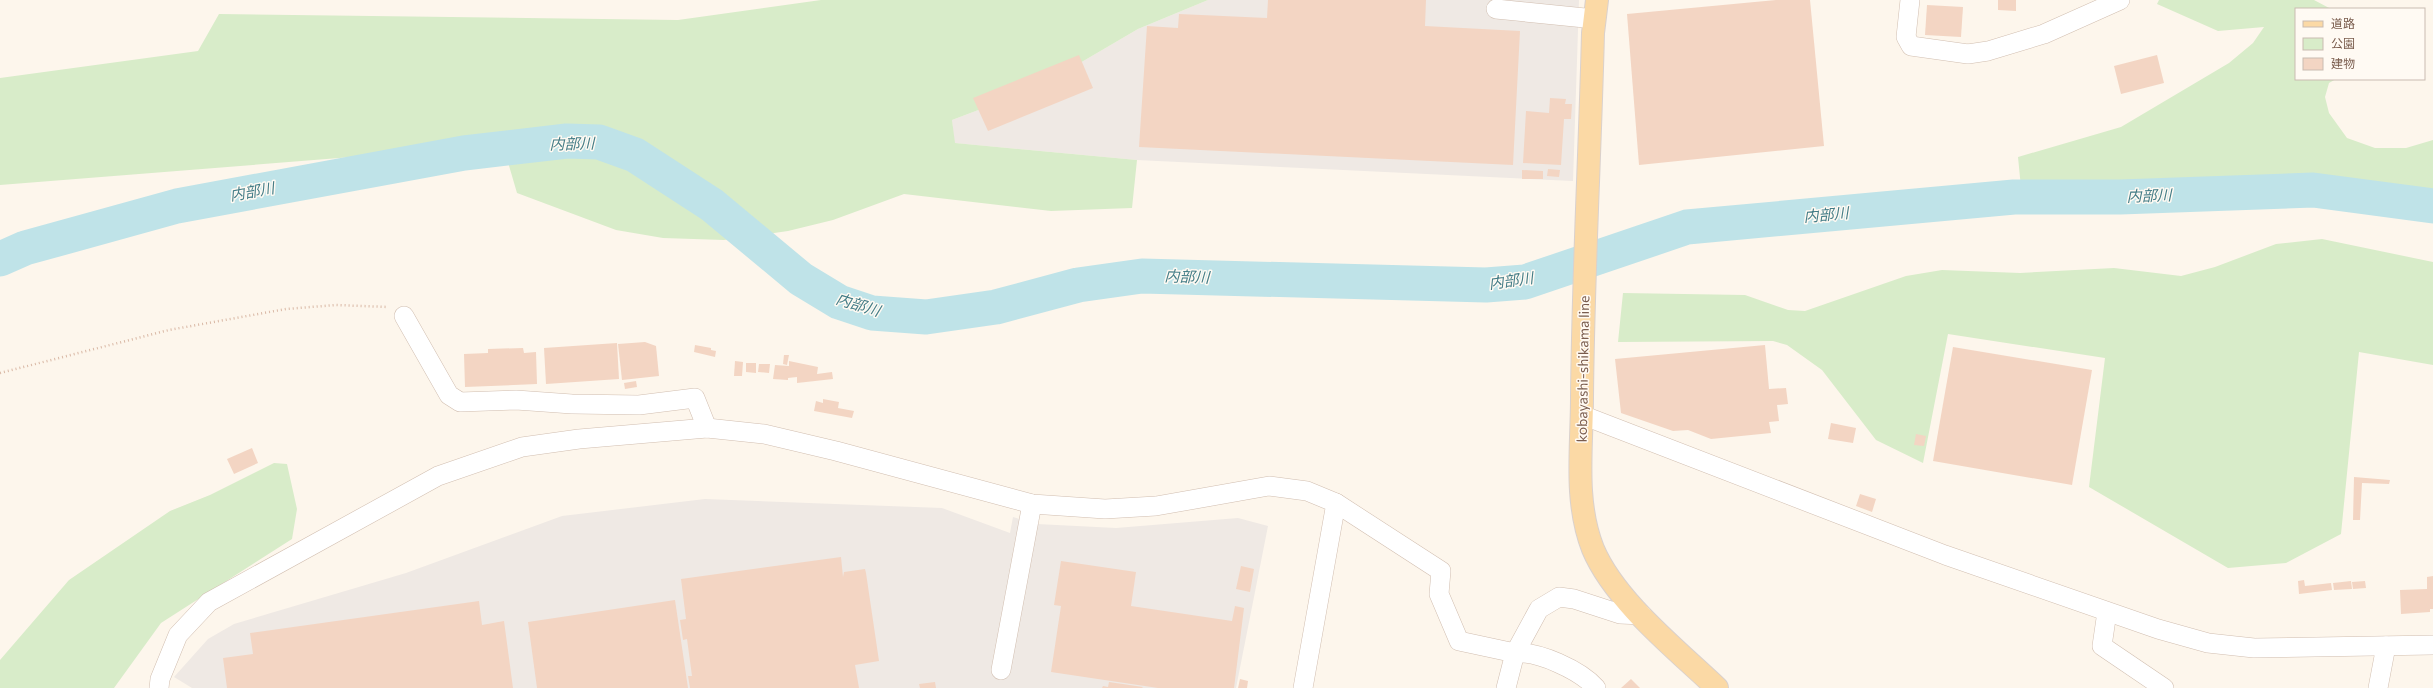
<svg xmlns="http://www.w3.org/2000/svg" width="2433" height="688" font-family="Commissioner,'Noto Sans JP',sans-serif">
<style>
.industrial{fill:#efe9e4}
.green{fill:#d8ecc9}
.lines{fill:none;stroke-linecap:round;stroke-linejoin:round}
.river{stroke:#bfe3e8;stroke-width:35}
.building{fill:#f3d5c3}
.minor-casing{stroke:#d1beb0;stroke-width:20}
.major-casing{stroke:#dad1cd;stroke-width:24}
.path{stroke:#d9b8a5;stroke-width:2.5;stroke-dasharray:1 3;stroke-linecap:butt}
.minor{stroke:#fff;stroke-width:19}
.major{stroke:#fbd9a5;stroke-width:22}
.labels{text-anchor:middle;stroke-width:3;stroke-linejoin:round;paint-order:stroke}
.street-label{font-size:14px;fill:#7a5c4d;stroke:#fffaf3}
.water-label{font-size:15px;font-style:italic;fill:#437c86;stroke:#fffaf3}
</style>
<rect width="100%" height="100%" fill="#fdf6ec"/>
<g class="industrial">
<polygon points="1208,0 1579,0 1573,181 1137,160 954,143 952,120 1039,87 1138,29"/>
<polygon points="705,499 942,508 1010,533 1013,517 1037,524 1116,528 1238,518 1268,526 1236,688 192,688 174,677 208,639 234,624 406,573 562,516"/>
</g>
<g class="green">
<polygon points="821,0 1208,0 1138,29 1039,87 952,120 955,143 1137,160 1132,208 1051,211 904,194 833,220 788,231 724,240 663,238 616,230 517,193 503,145 0,185 0,78 198,51 219,14 678,20"/>
<polygon points="2159,0 2314,0 2331,9 2296,9 2296,79 2336,79 2329,83 2325,97 2329,113 2347,138 2375,148 2406,148 2433,140 2433,196 2292,190 2022,198 2018,157 2121,127 2229,63 2253,43 2264,27 2218,31 2157,4"/>
<polygon points="2322,239 2433,262 2433,365 2359,352 2341,534 2286,563 2228,568 2089,487 2105,358 1948,334 1923,463 1876,440 1822,370 1787,345 1773,341 1618,342 1623,293 1745,295 1788,310 1805,311 1906,276 1942,270 2020,273 2114,268 2181,276 2215,267 2276,244"/>
<polygon points="274,463 287,464 297,509 292,539 161,623 114,688 0,688 0,660 69,580 170,511 210,495"/>
</g>
<g class="lines">
<polyline class="river" points="0,259 25,248 177,206 464,153 567,141 599,142 635,155 712,205 801,279 839,302 872,313 926,317 996,307 1078,285 1142,276 1486,285 1525,282 1687,227 2014,197 2120,197 2313,190 2433,206"/>
</g>
<g class="building">
<polygon points="1268,0 1426,0 1425,26 1520,31 1513,165 1139,147 1147,26 1178,28 1179,14 1267,18"/>
<polygon points="1776,0 1810,0 1824,146 1639,165 1627,14"/>
<polygon points="1998,0 2016,0 2016,11 1998,10"/>
<polygon points="1927,5 1963,7 1961,37 1925,35"/>
<polygon points="1079,55 1093,88 988,131 973,98"/>
<polygon points="2157,55 2164,83 2121,94 2114,66"/>
<polygon points="1550,98 1566,99 1565,104 1572,104 1571,119 1564,119 1561,165 1523,163 1526,111 1549,113"/>
<polygon points="1548,169 1560,170 1559,177 1547,176"/>
<polygon points="1522,170 1543,171 1543,179 1522,179"/>
<polygon points="645,342 656,346 659,376 622,380 618,344"/>
<polygon points="617,343 619,379 546,384 544,348"/>
<polygon points="695,345 711,348 711,350 716,351 715,357 694,352"/>
<polygon points="1765,345 1769,389 1786,388 1788,404 1777,405 1779,421 1769,422 1771,433 1711,439 1688,430 1673,431 1621,413 1615,359"/>
<polygon points="1953,347 2092,370 2072,485 1933,461"/>
<polygon points="523,348 524,353 536,352 537,384 465,387 464,354 488,353 488,349"/>
<polygon points="784,355 789,355 787,365 783,364"/>
<polygon points="735,361 743,362 742,376 734,376"/>
<polygon points="789,361 818,367 817,374 832,372 833,379 797,383 797,377 788,378 788,380 773,379 775,365 789,366"/>
<polygon points="746,363 756,363 756,373 746,372"/>
<polygon points="759,364 770,364 769,373 758,372"/>
<polygon points="636,381 637,387 625,389 624,383"/>
<polygon points="823,399 839,402 838,408 854,411 852,418 814,411 816,401 823,403"/>
<polygon points="1831,423 1856,428 1853,443 1828,439"/>
<polygon points="1916,434 1926,436 1924,446 1914,445"/>
<polygon points="252,448 258,463 234,474 227,459"/>
<polygon points="2354,477 2390,480 2389,484 2362,483 2360,520 2353,520"/>
<polygon points="1860,494 1876,499 1872,512 1856,506"/>
<polygon points="841,557 843,577 844,572 865,569 866,573 879,661 855,665 859,688 690,688 688,676 692,676 687,639 683,640 680,620 686,619 681,579"/>
<polygon points="1061,561 1136,572 1131,606 1232,621 1235,606 1244,608 1234,688 1158,688 1051,672 1061,606 1054,605"/>
<polygon points="1241,566 1254,569 1250,592 1236,589"/>
<polygon points="2433,576 2433,609 2430,609 2430,612 2401,614 2400,590 2427,589 2427,577"/>
<polygon points="2304,580 2305,586 2331,583 2332,590 2299,594 2298,581"/>
<polygon points="2351,581 2352,589 2334,590 2333,583"/>
<polygon points="2365,581 2366,588 2353,589 2352,582"/>
<polygon points="675,600 688,688 537,688 528,622"/>
<polygon points="479,601 482,625 504,621 513,688 227,688 223,658 253,654 250,633"/>
<polygon points="1240,679 1248,681 1247,688 1238,688"/>
<polygon points="1631,679 1640,688 1621,688"/>
<polygon points="935,682 936,688 920,688 919,684"/>
<polygon points="1109,682 1143,687 1142,688 1102,688 1103,686 1108,687"/>
</g>
<g class="lines">
<defs>
<g id="minor">
<polyline points="1910,0 1906,37 1911,46 1968,54 1988,51 2044,34 2120,0"/>
<polyline points="1496,9 1595,19"/>
<polyline points="404,316 449,395 460,402 516,400 572,404 639,405 695,398 707,428"/>
<polyline points="1582,415 1945,555 2158,629 2208,643 2254,648 2433,645"/>
<polyline points="1336,503 1441,571 1439,594 1459,641 1515,653 1506,688"/>
<polyline points="2107,612 2102,646 2164,688"/>
<polyline points="1001,670 1032,504"/>
<polyline points="159,688 160,679 178,635 209,602 438,476 522,447 579,439 707,428 764,434 836,451 1032,504 1105,509 1156,506 1269,486 1307,491 1336,503 1303,688"/>
<path d="M 1596,688 C 1580,670 1538,651 1515,653 L 1539,609 L 1559,597 L 1574,599 L 1620,614 L 1642,615"/>
<polyline points="2378,688 2386,646"/>
</g>
<path id="major" d="M 1597,0 L 1593,33 C 1590,155 1583,276 1582,398 C 1582,448 1574,501 1593,549 C 1615,601 1676,649 1717,688"/>
</defs>
<use href="#minor" class="minor-casing"/>
<use href="#major" class="major-casing"/>
<polyline class="path" points="0,373 169,330 286,309 336,305 388,307"/>
<use href="#minor" class="minor"/>
<use href="#major" class="major"/>
</g>
<g class="labels">
<g class="street-label">
<text transform="translate(1583 369) rotate(-89)" y="5">kobayashi-shikama line</text>
</g>
<g class="water-label">
<text transform="translate(572 144) rotate(-1)" y="5">内部川</text>
<text transform="translate(252 192) rotate(-10)" y="5">内部川</text>
<text transform="translate(2149 196) rotate(-2)" y="5">内部川</text>
<text transform="translate(1826 215) rotate(-5)" y="5">内部川</text>
<text transform="translate(1187 277) rotate(2)" y="5">内部川</text>
<text transform="translate(1511 281) rotate(-8)" y="5">内部川</text>
<text transform="translate(858 305) rotate(17)" y="5">内部川</text>
</g>
</g>
<rect x="2295" y="8" width="130" height="72" fill="#fffaf3" stroke="#cabbb1"/>
<rect x="2303" y="21" width="20" height="6" fill="#fbd9a5" stroke="#cabbb1"/>
<text x="2331" y="28" font-size="12" fill="#7a5c4d">道路</text>
<rect x="2303" y="38" width="20" height="12" fill="#d8ecc9" stroke="#cabbb1"/>
<text x="2331" y="48" font-size="12" fill="#7a5c4d">公園</text>
<rect x="2303" y="58" width="20" height="12" fill="#f3d5c3" stroke="#cabbb1"/>
<text x="2331" y="68" font-size="12" fill="#7a5c4d">建物</text>
</svg>
